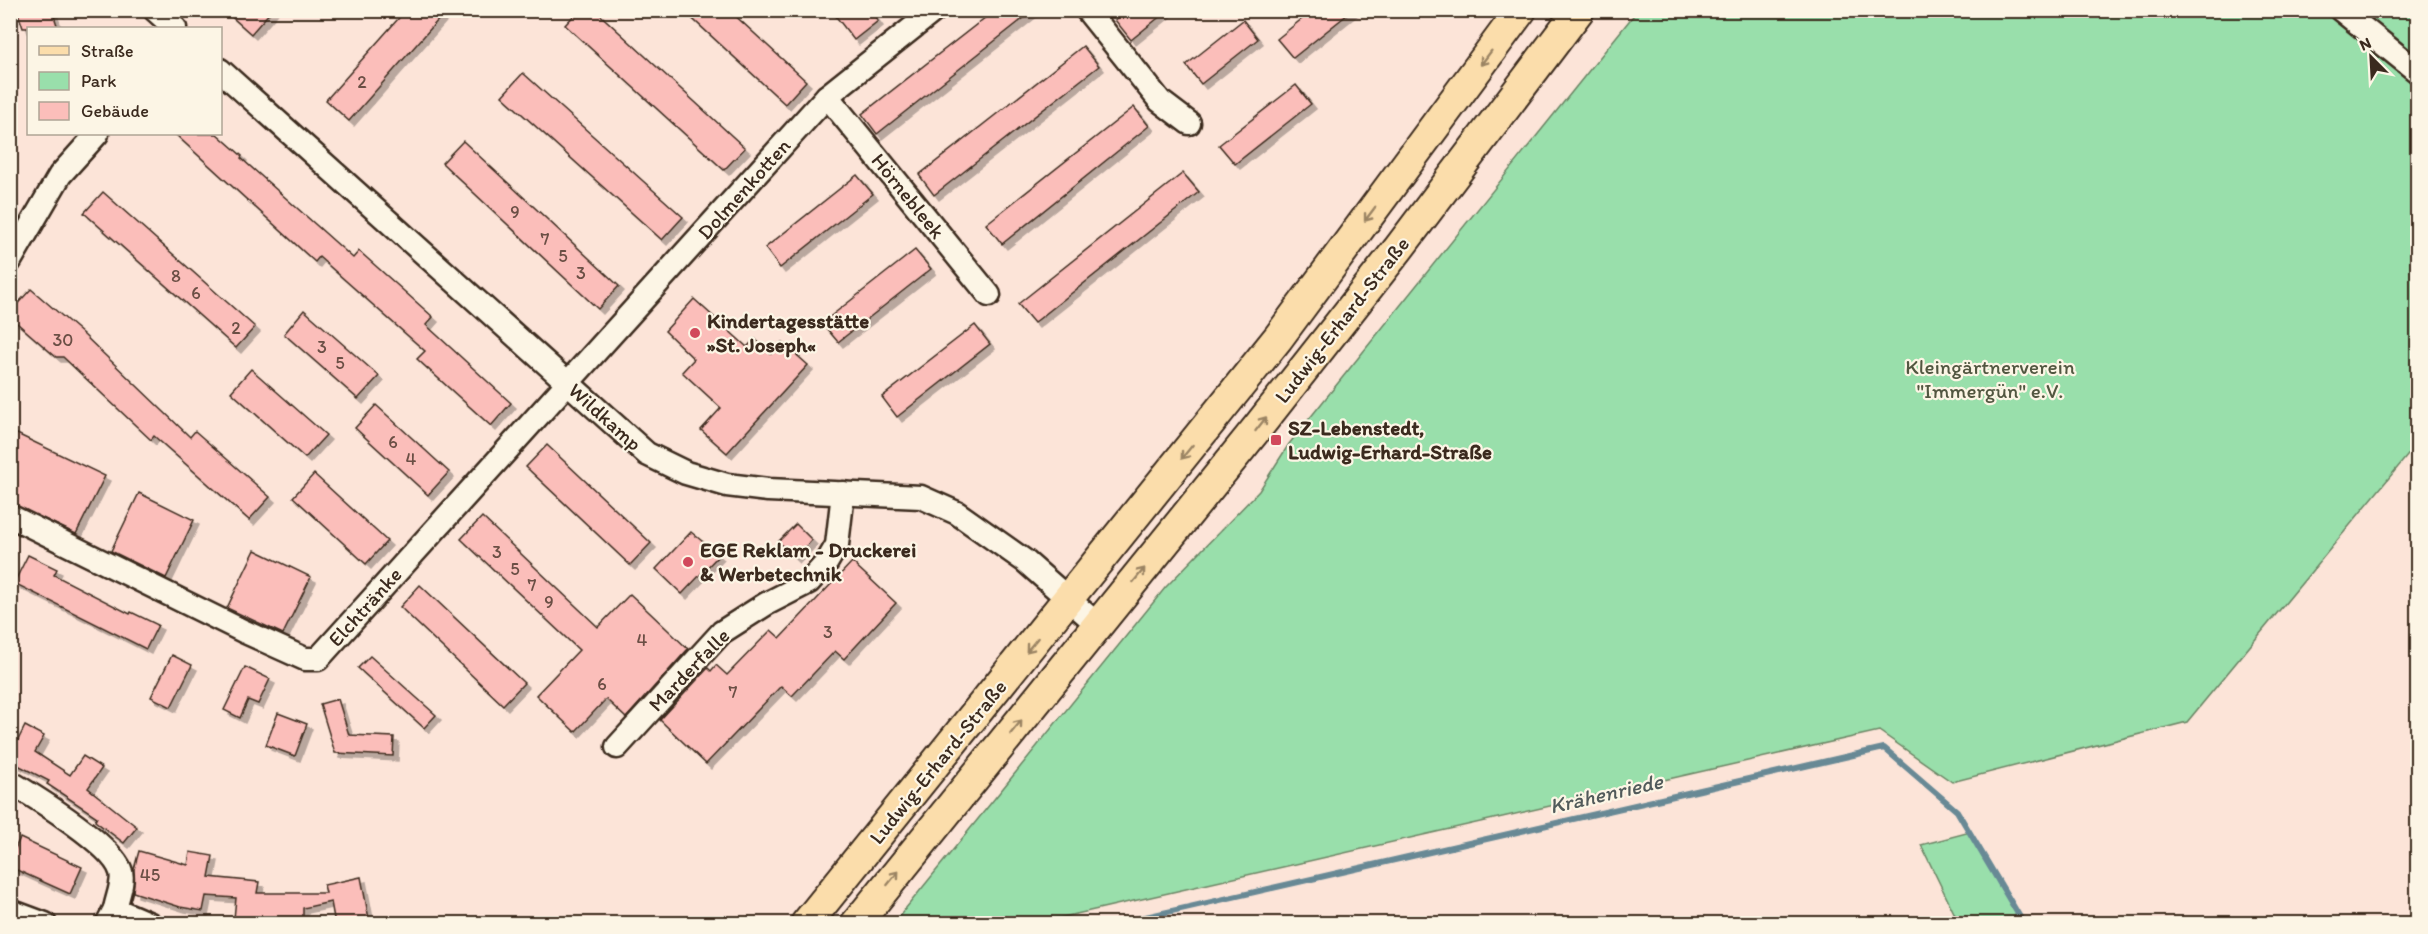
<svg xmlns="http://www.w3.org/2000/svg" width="2428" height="934" font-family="Itim,sans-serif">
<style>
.green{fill:#99dfab;stroke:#6a8464;stroke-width:1.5}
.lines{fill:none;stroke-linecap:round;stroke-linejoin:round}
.stream{stroke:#678995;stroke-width:6}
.building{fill:#fbbeba;stroke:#3b2a1e;stroke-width:1.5;filter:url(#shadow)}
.minor-casing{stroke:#3b2a1e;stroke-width:27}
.major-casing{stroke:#3b2a1e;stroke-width:34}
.minor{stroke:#fcf5e5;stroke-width:22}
.major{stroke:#fbddab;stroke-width:30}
.oneway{stroke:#9b8464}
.poi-dot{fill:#d1495b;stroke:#fcf5e5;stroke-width:2}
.labels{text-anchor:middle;stroke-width:4.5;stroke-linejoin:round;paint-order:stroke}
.number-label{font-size:18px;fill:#6b4f45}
.street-label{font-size:21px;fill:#3b2a1e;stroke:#fcf5e5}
.poi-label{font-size:21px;font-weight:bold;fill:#3b2a1e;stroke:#fcf5e5;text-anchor:start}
.park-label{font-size:21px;fill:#525741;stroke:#fcf5e5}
.water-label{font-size:22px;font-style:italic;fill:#515a5a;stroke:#fcf5e5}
</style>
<defs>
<filter id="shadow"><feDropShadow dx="5" dy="5" stdDeviation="0" flood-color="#0004"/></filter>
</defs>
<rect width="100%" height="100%" fill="#fce4d8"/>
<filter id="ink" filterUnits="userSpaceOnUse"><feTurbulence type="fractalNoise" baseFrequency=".0167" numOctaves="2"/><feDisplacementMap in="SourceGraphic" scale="12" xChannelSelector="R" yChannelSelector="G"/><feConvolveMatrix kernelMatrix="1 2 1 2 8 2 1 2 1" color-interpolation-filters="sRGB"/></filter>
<g filter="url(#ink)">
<g class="green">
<polygon points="1637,11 2417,11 2417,444 2187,722 1952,782 1879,731 1037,923 893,924 1165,588 1259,491 1289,444"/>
<polygon points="1970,832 2024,923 1959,923 1921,845"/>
</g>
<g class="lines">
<polyline class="stream" points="1115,924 1884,748 1957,811 2024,924"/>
</g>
<g class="building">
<polygon points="17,10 52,10 58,28 23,28"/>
<polygon points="224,10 272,10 251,34"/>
<polygon points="406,10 447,10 349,121 326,100"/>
<polygon points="579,10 595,10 745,148 724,170 565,25"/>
<polygon points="683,10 729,10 806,81 785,104"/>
<polygon points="831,10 870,10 878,21 854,40"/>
<polygon points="995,10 1034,10 877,134 862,114"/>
<polygon points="1128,10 1168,10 1131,40 1115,20"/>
<polygon points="1313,10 1353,10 1293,58 1277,39"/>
<polygon points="1243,20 1258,39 1201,84 1186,65"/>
<polygon points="1083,46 1099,66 934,195 919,175"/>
<polygon points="523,73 683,217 662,240 502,96"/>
<polygon points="1296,85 1311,104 1235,164 1219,145"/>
<polygon points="1134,107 1149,126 1002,244 986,224"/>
<polygon points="175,134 217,134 242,156 241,158 353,258 359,251 433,317 426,325 511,403 491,426 417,359 425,351 319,257 315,262"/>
<polygon points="463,141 619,286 598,309 442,163"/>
<polygon points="1183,173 1199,192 1034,323 1018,304"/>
<polygon points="857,175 873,194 780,268 765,248"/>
<polygon points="103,192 255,327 236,348 84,213"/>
<polygon points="915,250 931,269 838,342 822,323"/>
<polygon points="31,289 83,334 190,437 195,431 270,497 249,520 154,436 151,440 63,357 56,357 10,317 10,312"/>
<polygon points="694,299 747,347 755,339 771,354 782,342 808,365 727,453 701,430 721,408 682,372 694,359 665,331"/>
<polygon points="304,310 379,376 358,399 284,334"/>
<polygon points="975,325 990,344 897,417 882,397"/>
<polygon points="251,369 326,435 305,458 231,392"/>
<polygon points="376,405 449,472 428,495 355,428"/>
<polygon points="15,433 105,476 76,534 10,503 10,441"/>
<polygon points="547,445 651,543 630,565 526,467"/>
<polygon points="314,474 387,541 366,564 293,497"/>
<polygon points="139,493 194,520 166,578 111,551"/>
<polygon points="482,517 598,627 630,594 688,649 626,718 606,699 575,732 536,695 579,650 461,539"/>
<polygon points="796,524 812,540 795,558 778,542"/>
<polygon points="691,532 719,555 682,594 656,569"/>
<polygon points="255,550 311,577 283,634 227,608"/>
<polygon points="28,555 57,569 54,575 130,614 131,612 158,625 146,649 14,583"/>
<polygon points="852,562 896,603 844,659 835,651 792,696 781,686 706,764 660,720 708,668 711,671 716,665 727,675 771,630 780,638"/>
<polygon points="420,585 524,683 503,705 400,607"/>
<polygon points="172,655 192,665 171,707 151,697"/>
<polygon points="370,656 436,715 424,728 358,668"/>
<polygon points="245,667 270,679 258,704 248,700 240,718 224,710"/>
<polygon points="338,699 349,735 394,737 393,756 335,753 320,704"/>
<polygon points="278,713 307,724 295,756 266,745"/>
<polygon points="25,726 44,736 35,752 70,775 83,756 102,768 88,788 137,827 124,843 95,821 97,817 47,784 49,781 10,761 10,741 16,744"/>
<polygon points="20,838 82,867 70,894 10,867 10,859"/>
<polygon points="139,851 188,865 190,852 213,856 209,877 259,882 257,893 326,893 324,885 361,877 370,924 335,924 331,902 303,908 303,924 279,924 234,919 236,898 206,896 203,911 180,907 133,892 134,869"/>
</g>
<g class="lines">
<defs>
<g id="minor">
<polyline points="155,10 175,28"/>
<polyline points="1087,10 1160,101 1189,123"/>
<polyline points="2341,10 2418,72"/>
<polyline points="220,70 647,454 686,473 727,485 768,490 921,497 957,513 1025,561 1098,625"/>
<polyline points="827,96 989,295"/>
<polyline points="10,261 60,175 97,134"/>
<polyline points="10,516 243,631 305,659 318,659 827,96 935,10"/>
<polyline points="617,747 722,632 766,604 809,582 827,562 837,545 843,493"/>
<path d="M 10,782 C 35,797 114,845 121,872 C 124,882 117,898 115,909"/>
<polyline points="10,911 45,924"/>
<polyline points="107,924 115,909 150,924"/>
</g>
<g id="major">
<polyline points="806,924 1278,338 1521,10"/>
<polyline points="856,924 1258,427 1399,248 1579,10"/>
</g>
</defs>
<use href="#minor" class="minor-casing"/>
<use href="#major" class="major-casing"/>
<use href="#minor" class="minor"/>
<use href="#major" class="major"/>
</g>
<defs><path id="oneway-shaft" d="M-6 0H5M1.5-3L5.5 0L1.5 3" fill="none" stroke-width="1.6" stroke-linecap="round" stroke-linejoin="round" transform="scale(1.5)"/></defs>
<g class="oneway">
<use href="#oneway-shaft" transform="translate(1486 58) rotate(127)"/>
<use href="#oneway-shaft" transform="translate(1370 214) rotate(127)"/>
<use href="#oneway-shaft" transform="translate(1261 424) rotate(-52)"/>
<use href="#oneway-shaft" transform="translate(1187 452) rotate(129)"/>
<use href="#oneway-shaft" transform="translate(1139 575) rotate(-51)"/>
<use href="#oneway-shaft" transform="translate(1032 645) rotate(129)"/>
<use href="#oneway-shaft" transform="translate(1016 727) rotate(-51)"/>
<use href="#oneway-shaft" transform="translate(893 878) rotate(-51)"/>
</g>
</g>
<g class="poi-dot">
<circle cx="695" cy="333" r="6"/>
<rect x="1270" y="434" width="12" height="12" rx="3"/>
<circle cx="688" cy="562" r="6"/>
</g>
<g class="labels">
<g class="number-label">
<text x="362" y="88">2</text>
<text x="515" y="218">9</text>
<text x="545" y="245">7</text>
<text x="563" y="262">5</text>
<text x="581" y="279">3</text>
<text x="176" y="282">8</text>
<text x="196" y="299">6</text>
<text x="236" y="334">2</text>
<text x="63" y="346">30</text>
<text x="322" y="353">3</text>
<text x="340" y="369">5</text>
<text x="393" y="448">6</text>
<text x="411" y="465">4</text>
<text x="497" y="558">3</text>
<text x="515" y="575">5</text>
<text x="532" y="591">7</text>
<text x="549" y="608">9</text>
<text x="828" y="638">3</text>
<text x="642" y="646">4</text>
<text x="602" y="690">6</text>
<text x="733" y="698">7</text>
<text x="150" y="881">45</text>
</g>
<g class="street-label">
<text transform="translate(744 189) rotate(-48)" y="7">Dolmenkotten</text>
<text transform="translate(908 196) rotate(51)" y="7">Hörnebleek</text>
<text transform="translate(1342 320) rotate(-52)" y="7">Ludwig-Erhard-Straße</text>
<text transform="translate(605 417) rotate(42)" y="7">Wildkamp</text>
<text transform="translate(365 607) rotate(-48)" y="7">Elchtränke</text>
<text transform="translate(689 670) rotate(-46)" y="7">Marderfalle</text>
<text transform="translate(938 762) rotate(-51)" y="7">Ludwig-Erhard-Straße</text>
</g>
<g class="poi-label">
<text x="707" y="328">Kindertagesstätte<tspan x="707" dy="24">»St. Joseph«</tspan></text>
<text x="1288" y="435">SZ-Lebenstedt,<tspan x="1288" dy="24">Ludwig-Erhard-Straße</tspan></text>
<text x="700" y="557">EGE Reklam - Druckerei<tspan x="700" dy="24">&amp; Werbetechnik</tspan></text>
</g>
<g class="park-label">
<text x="1990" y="374">Kleingärtnerverein<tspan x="1990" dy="24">"Immergün" e.V.</tspan></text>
</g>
<g class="water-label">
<text transform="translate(1606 793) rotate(-13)" y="8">Krähenriede</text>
</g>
</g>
<rect width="2428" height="934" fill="none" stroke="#fcf5e5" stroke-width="36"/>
<rect x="18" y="18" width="2392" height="898" fill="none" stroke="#3b2a1e" stroke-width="2" filter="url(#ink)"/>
<rect x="27" y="27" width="195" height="108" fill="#fcf5e5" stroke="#afa495" stroke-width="1.5"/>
<rect x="39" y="46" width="30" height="9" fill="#fbddab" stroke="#afa495" stroke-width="1.5"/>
<text x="81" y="57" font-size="18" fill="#3b2a1e">Straße</text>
<rect x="39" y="72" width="30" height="18" fill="#99dfab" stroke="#afa495" stroke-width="1.5"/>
<text x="81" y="87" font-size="18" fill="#3b2a1e">Park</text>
<rect x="39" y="102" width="30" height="18" fill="#fbbeba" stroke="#afa495" stroke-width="1.5"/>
<text x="81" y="117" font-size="18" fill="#3b2a1e">Gebäude</text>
<g transform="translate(2371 57) rotate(336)" stroke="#fcf5e5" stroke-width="4.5" paint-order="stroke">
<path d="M0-4.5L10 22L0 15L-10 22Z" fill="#3b2a1e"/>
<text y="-9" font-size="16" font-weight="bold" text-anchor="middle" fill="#3b2a1e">N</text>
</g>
</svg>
